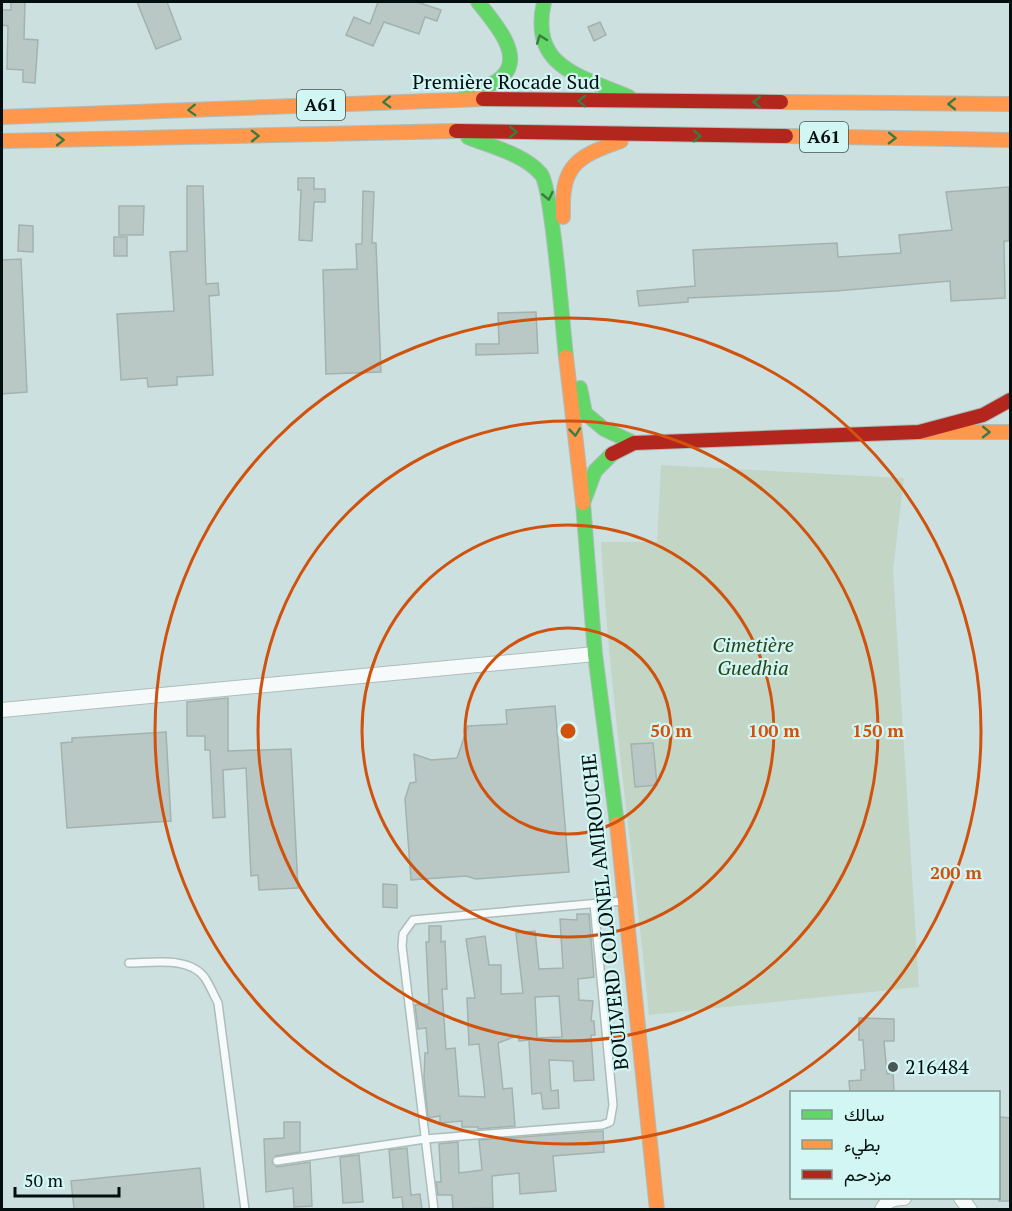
<svg xmlns="http://www.w3.org/2000/svg" width="1012" height="1211" font-family="'PT Serif',Vazirmatn,serif">
<style>
.green{fill:#c3d5c5}
.building{fill:#b9c8c4;stroke:#a3b2ae;stroke-width:1.5;fill-rule:evenodd}
.lines{fill:none;stroke-linecap:round;stroke-linejoin:round}
.lane-casing{stroke:#adbdbb;stroke-width:10}
.street-casing{stroke:#adbdbb;stroke-width:16}
.fast-casing{stroke:#adbdbb;stroke-width:16}
.slow-casing{stroke:#adbdbb;stroke-width:16}
.jam-casing{stroke:#adbdbb;stroke-width:16}
.lane{stroke:#f7fafa;stroke-width:7}
.street{stroke:#f7fafa;stroke-width:14}
.fast{stroke:#63d668;stroke-width:14}
.slow{stroke:#ff974d;stroke-width:14}
.jam{stroke:#b3261e;stroke-width:14}
.oneway{stroke:#387c40}
.ring{fill:none;stroke:#d1520c;stroke-width:3}
.poi-dot{fill:#495857;stroke:#d1f6f3;stroke-width:2}
.labels{text-anchor:middle;stroke-width:4.5;stroke-linejoin:round;paint-order:stroke}
.shield{fill:#d1f6f3;stroke:#415453;stroke-width:1.5}
.shield-label{font-size:18px;font-weight:bold;fill:#030f0e}
.street-label{font-size:20px;fill:#030f0e;stroke:#d1f6f3}
.park-label{font-size:20px;font-style:italic;fill:#2a4114;stroke:#d1f6f3}
.poi-label{font-size:20px;fill:#030f0e;stroke:#d1f6f3;text-anchor:start}
.centre{fill:#d1520c;stroke:#d1f6f3;stroke-width:3}
.ring-label{font-size:18px;text-anchor:middle;font-weight:bold;fill:#d1520c;stroke:#d1f6f3;stroke-width:4.5;stroke-linejoin:round;paint-order:stroke}
</style>
<rect width="100%" height="100%" fill="#cce1df"/>
<path class="green" d="M 661,465 L 904,478 L 893,570 L 919,987 L 649,1015 C 634,857 610,701 601,542 L 657,542 Z"/>
<g class="building">
<polygon points="11,2 25,2 24,39 38,40 35,83 23,82 23,70 7,69 8,26 2,25 2,10 11,10"/>
<polygon points="137,2 167,2 181,39 156,49"/>
<polygon points="378,2 417,2 441,10 437,21 425,17 419,34 384,22 373,46 346,35 354,17 370,24"/>
<polygon points="600,22 606,35 594,41 588,27"/>
<polygon points="298,178 314,178 314,189 325,189 325,202 314,202 312,241 299,240 301,190 298,190"/>
<polygon points="187,186 203,186 206,284 218,283 219,295 209,296 213,375 177,377 177,385 148,387 147,378 121,380 117,314 174,311 170,252 187,251"/>
<polygon points="1009,187 1009,241 1004,241 1005,298 951,301 950,281 836,291 688,298 688,302 639,306 637,291 695,286 693,250 837,243 838,257 901,253 899,235 952,230 946,192"/>
<polygon points="363,191 374,192 372,243 376,243 381,372 326,374 323,270 357,269 356,244 362,244"/>
<polygon points="119,206 144,206 143,235 119,235"/>
<polygon points="19,225 33,226 33,252 18,251"/>
<rect x="114" y="237" width="13" height="19"/>
<polygon points="21,259 27,392 2,394 2,260"/>
<polygon points="536,312 538,353 476,355 476,344 499,344 498,313"/>
<polygon points="228,698 228,751 291,749 298,888 259,890 258,875 251,876 246,768 223,770 225,817 213,818 210,750 205,750 205,736 187,736 187,702"/>
<polygon points="555,706 569,872 476,879 466,876 411,880 405,799 410,783 416,782 414,754 431,760 457,758 468,726 507,724 506,710"/>
<polygon points="166,732 171,821 67,828 61,743 72,742 72,738"/>
<polygon points="653,743 657,785 635,787 631,744"/>
<polygon points="383,884 397,885 397,908 383,907"/>
<path d="M 577,914 L 589,914 L 594,977 L 578,979 L 579,1000 L 593,1001 L 591,1021 L 594,1021 L 595,1035 L 591,1035 L 594,1080 L 574,1081 L 573,1061 L 549,1060 L 551,1091 L 558,1090 L 559,1108 L 543,1109 L 541,1093 L 532,1094 L 529,1040 L 519,1041 L 519,1035 L 498,1043 L 503,1089 L 512,1088 L 515,1126 L 478,1129 L 478,1127 L 462,1127 L 462,1121 L 440,1123 L 440,1116 L 428,1118 L 424,1078 L 425,1053 L 428,1053 L 426,1028 L 418,1029 L 415,1005 L 429,1004 L 426,942 L 429,942 L 429,926 L 441,926 L 441,942 L 445,941 L 447,989 L 442,989 L 446,1049 L 455,1048 L 459,1096 L 485,1097 L 479,1044 L 469,1045 L 467,998 L 475,998 L 466,939 L 485,936 L 489,965 L 501,965 L 501,994 L 523,993 L 516,933 L 535,931 L 539,969 L 563,968 L 560,919 L 577,920 ZM 559,996 L 562,1037 L 537,1038 L 535,997 Z"/>
<polygon points="859,1018 894,1019 894,1041 884,1041 887,1074 893,1073 894,1092 850,1092 849,1081 861,1080 861,1070 865,1070 863,1040 859,1040"/>
<polygon points="999,1117 1011,1118 1011,1201 999,1201"/>
<polygon points="284,1122 300,1122 300,1152 276,1156 272,1162 277,1167 310,1162 312,1206 294,1207 293,1188 266,1192 264,1139 284,1138"/>
<polygon points="603,1131 604,1152 553,1156 556,1191 520,1194 519,1173 492,1176 493,1208 453,1209 452,1195 438,1195 436,1182 441,1182 439,1144 458,1142 459,1173 482,1170 479,1140"/>
<polygon points="407,1148 411,1195 420,1194 422,1209 403,1209 402,1197 393,1198 389,1150"/>
<polygon points="359,1155 363,1202 343,1203 340,1157"/>
<polygon points="200,1168 204,1209 74,1209 71,1181"/>
</g>
<g class="lines">
<defs>
<g id="lane">
<path d="M 129,963 C 152,963 190,956 205,978 C 210,986 214,995 218,1003 L 245,1210"/>
<polyline points="277,1161 425,1139 602,1125 610,1122 613,1105 594,904"/>
<polyline points="434,1210 402,946 403,934 413,920 622,901"/>
</g>
<g id="street">
<polyline points="2,710 595,654"/>
<polyline points="961,1198 970,1210"/>
<path d="M 882,1210 C 887,1199 893,1199 904,1198"/>
</g>
<g id="fast">
<path d="M 544,2 C 529,67 580,76 629,97"/>
<path d="M 464,97 C 475,91 493,86 502,77 C 526,55 491,19 478,2"/>
<path d="M 468,137 C 492,147 524,154 541,174 C 552,187 563,330 566,357"/>
<polyline points="580,388 585,413 604,429 634,443"/>
<polyline points="612,454 595,471 583,503 595,654 617,824"/>
</g>
<g id="slow">
<polyline points="781,102 1010,104"/>
<polyline points="2,117 483,99"/>
<polyline points="786,136 1010,140"/>
<polyline points="2,141 456,131"/>
<path d="M 563,217 C 561,166 575,157 621,141"/>
<polyline points="566,357 583,503"/>
<polyline points="919,432 1010,432"/>
<polyline points="617,824 657,1210"/>
</g>
<g id="jam">
<polyline points="483,99 781,102"/>
<polyline points="456,131 786,136"/>
<polyline points="612,454 634,443 919,432 983,415 1010,400"/>
</g>
</defs>
<use href="#lane" class="lane-casing"/>
<use href="#street" class="street-casing"/>
<use href="#fast" class="fast-casing"/>
<use href="#slow" class="slow-casing"/>
<use href="#jam" class="jam-casing"/>
<use href="#lane" class="lane"/>
<use href="#street" class="street"/>
<use href="#fast" class="fast"/>
<use href="#slow" class="slow"/>
<use href="#jam" class="jam"/>
</g>
<defs><path id="oneway-chevron" d="M-2-3.5L2.5 0L-2 3.5" fill="none" stroke-width="1.6" stroke-linecap="round" stroke-linejoin="round" transform="scale(1.5)"/></defs>
<g class="oneway">
<use href="#oneway-chevron" transform="translate(541 39) rotate(-110)"/>
<use href="#oneway-chevron" transform="translate(582 101) rotate(-179)"/>
<use href="#oneway-chevron" transform="translate(387 102) rotate(178)"/>
<use href="#oneway-chevron" transform="translate(757 102) rotate(-180)"/>
<use href="#oneway-chevron" transform="translate(952 104) rotate(-180)"/>
<use href="#oneway-chevron" transform="translate(192 110) rotate(178)"/>
<use href="#oneway-chevron" transform="translate(513 132) rotate(1)"/>
<use href="#oneway-chevron" transform="translate(255 136) rotate(-1)"/>
<use href="#oneway-chevron" transform="translate(697 136) rotate(1)"/>
<use href="#oneway-chevron" transform="translate(892 138) rotate(1)"/>
<use href="#oneway-chevron" transform="translate(60 140) rotate(-1)"/>
<use href="#oneway-chevron" transform="translate(548 196) rotate(77)"/>
<use href="#oneway-chevron" transform="translate(575 432) rotate(84)"/>
<use href="#oneway-chevron" transform="translate(986 432) rotate(1)"/>
</g>
<g class="ring">
<circle cx="568" cy="731" r="103"/>
<circle cx="568" cy="731" r="206"/>
<circle cx="568" cy="731" r="310"/>
<circle cx="568" cy="731" r="413"/>
</g>
<circle class="poi-dot" cx="893" cy="1067" r="6"/>
<g class="labels">
<g class="shield">
<rect x="297" y="90" width="48" height="30" rx="4.5"/>
<rect x="800" y="122" width="48" height="30" rx="4.5"/>
</g>
<g class="shield-label">
<text x="321" y="111">A61</text>
<text x="824" y="143">A61</text>
</g>
<g class="street-label">
<text x="506" y="89">Première Rocade Sud</text>
<text transform="translate(605 912) rotate(-96)" y="7">BOULVERD COLONEL AMIROUCHE</text>
</g>
<g class="park-label">
<text x="753" y="652">Cimetière<tspan x="753" dy="23">Guedhia</tspan></text>
</g>
<g class="poi-label">
<text x="905" y="1074">216484</text>
</g>
</g>
<circle cx="568" cy="731" r="9" class="centre"/>
<g class="ring-label">
<text x="671" y="737">50 m</text>
<text x="774" y="737">100 m</text>
<text x="878" y="737">150 m</text>
<text x="956" y="879">200 m</text>
</g>
<rect width="1012" height="1211" fill="none" stroke="#030f0e" stroke-width="6"/>
<rect x="790" y="1091" width="210" height="108" fill="#d1f6f3" stroke="#7f9a97" stroke-width="1.5"/>
<rect x="802" y="1110" width="30" height="9" fill="#63d668" stroke="#7f9a97" stroke-width="1.5"/>
<text x="844" y="1121" font-size="18" fill="#030f0e">سالك</text>
<rect x="802" y="1140" width="30" height="9" fill="#ff974d" stroke="#7f9a97" stroke-width="1.5"/>
<text x="844" y="1151" font-size="18" fill="#030f0e">بطيء</text>
<rect x="802" y="1170" width="30" height="9" fill="#b3261e" stroke="#7f9a97" stroke-width="1.5"/>
<text x="844" y="1181" font-size="18" fill="#030f0e">مزدحم</text>
<path d="M15 1187v9h104v-9" fill="none" stroke="#030f0e" stroke-width="3"/>
<text x="24" y="1187" font-size="18" fill="#030f0e" stroke="#d1f6f3" stroke-width="4.5" paint-order="stroke">50 m</text>
</svg>
